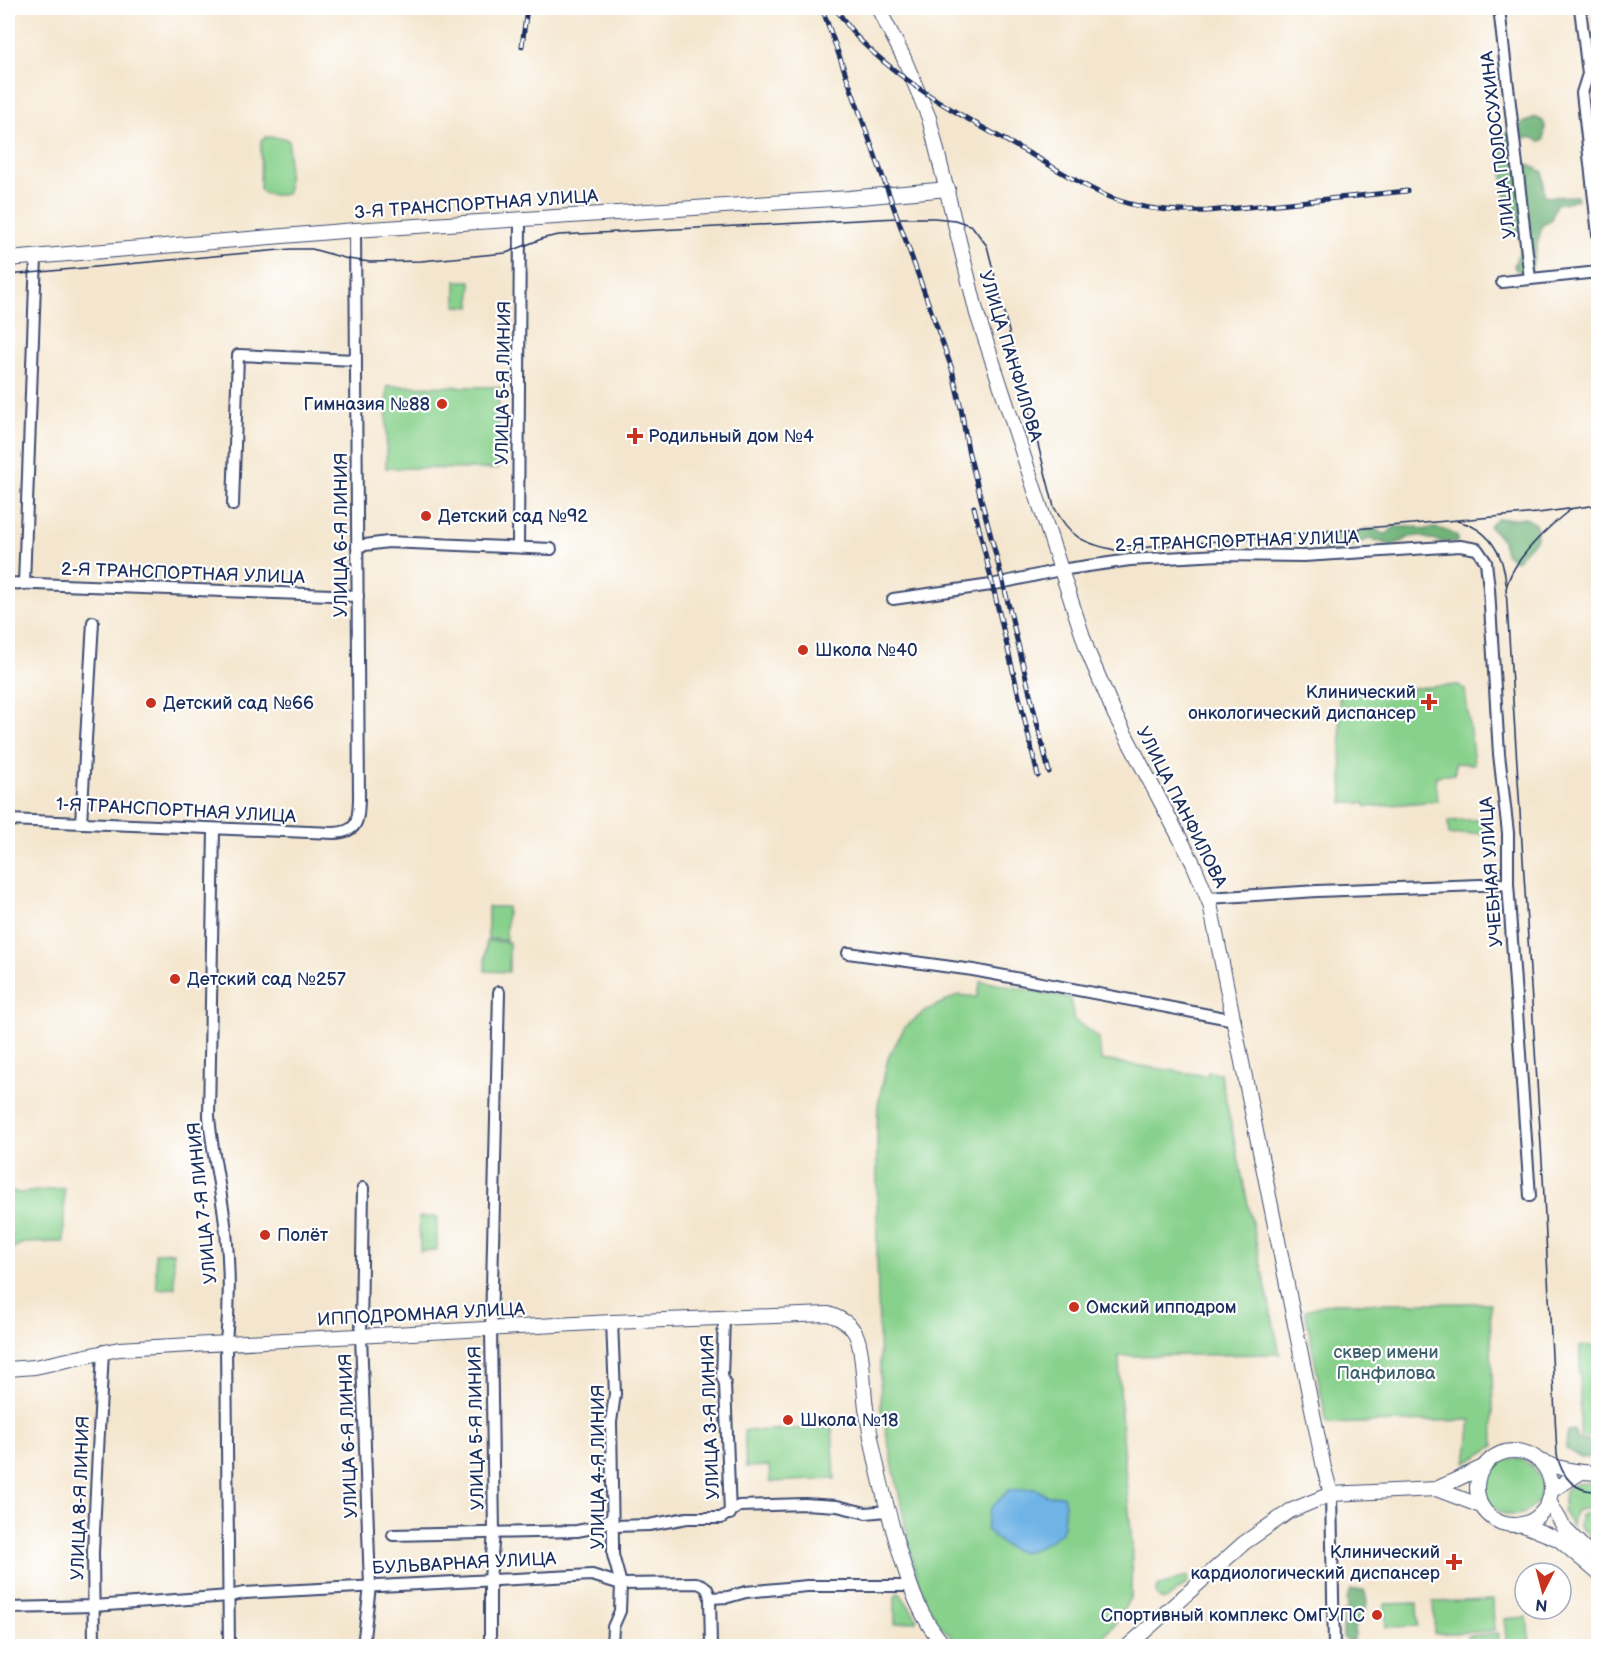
<svg xmlns="http://www.w3.org/2000/svg" width="1606" height="1654" font-family="'Balsamiq Sans',sans-serif">
<style>
.green{fill:#88d18c;stroke:#528075;stroke-width:1.5}
.forest{fill:#6eb378;stroke:#44716b;stroke-width:1.5}
.water{fill:#70b4e6;stroke:#4672a2;stroke-width:1.5}
.lines{fill:none;stroke-linecap:round;stroke-linejoin:round}
.minor-casing{stroke:#3c4a6f;stroke-width:14}
.major-casing{stroke:#3c4a6f;stroke-width:16}
.minor{stroke:#fff;stroke-width:10}
.major{stroke:#fff;stroke-width:14}
.tram{stroke:#1b2f5e;stroke-width:1.5}
.rail-casing{stroke:#1b2f5e;stroke-width:5}
.rail{stroke:#fff;stroke-width:3;stroke-dasharray:9;stroke-linecap:butt}
.poi-dot{fill:#c8321e;stroke:#fff;stroke-width:2}
.labels{text-anchor:middle;stroke-width:4.5;stroke-linejoin:round;paint-order:stroke}
.street-label{font-size:18px;fill:#1b2f5e;stroke:#fff}
.poi-label{font-size:18px;fill:#1b2f5e;stroke:#fff;text-anchor:start}
.park-label{font-size:18px;fill:#3c606c;stroke:#fff}
</style>
<rect width="100%" height="100%" fill="#fff"/>
<filter id="ink" filterUnits="userSpaceOnUse"><feTurbulence type="fractalNoise" baseFrequency=".0167" numOctaves="2"/><feDisplacementMap in="SourceGraphic" scale="12" xChannelSelector="R" yChannelSelector="G"/><feConvolveMatrix kernelMatrix="1 2 1 2 8 2 1 2 1" color-interpolation-filters="sRGB"/></filter>
<filter id="wash" filterUnits="userSpaceOnUse"><feTurbulence type="fractalNoise" baseFrequency=".008" numOctaves="4" result="noise"/><feDisplacementMap in="SourceGraphic" scale="24" xChannelSelector="R" yChannelSelector="G"/><feGaussianBlur stdDeviation="1.35" result="paint"/><feColorMatrix in="noise" values="0 0 0 0 0 0 0 0 0 0 0 0 0 0 0 0 0 1.4 0 .05"/><feComposite in="paint" operator="in"/></filter>
<g filter="url(#wash)">
<rect width="100%" height="100%" fill="#f4e6ce"/>
<g class="green">
<path d="M 266,137 L 284,138 L 289,141 L 288,192 C 280,197 266,196 260,190 L 261,140 Z"/>
<polygon points="456,281 471,281 471,307 456,306"/>
<polygon points="387,386 499,387 498,469 386,468"/>
<polygon points="1459,685 1465,690 1474,764 1455,763 1455,774 1436,776 1437,801 1367,807 1363,803 1343,803 1339,693"/>
<polygon points="1488,819 1489,833 1449,835 1448,821"/>
<polygon points="488,907 507,907 506,940 488,939"/>
<polygon points="486,941 509,942 509,972 485,971"/>
<polygon points="981,981 1070,998 1074,1020 1099,1038 1101,1060 1208,1076 1208,1072 1220,1073 1280,1354 1119,1356 1122,1437 1132,1543 1131,1596 1117,1621 1096,1646 962,1646 943,1629 926,1603 914,1567 881,1408 877,1260 877,1129 878,1105 888,1058 905,1027 927,1010 958,995 977,997"/>
<polygon points="64,1188 64,1242 23,1243 8,1251 8,1190 20,1193"/>
<polygon points="419,1217 437,1217 437,1250 420,1251"/>
<polygon points="173,1252 175,1288 157,1289 155,1253"/>
<polygon points="1332,1303 1490,1303 1494,1446 1466,1463 1471,1420 1327,1424 1305,1310"/>
<polygon points="1580,1346 1598,1346 1598,1436 1580,1437"/>
<polygon points="832,1427 835,1479 770,1482 769,1466 746,1467 744,1431"/>
<circle cx="1513" cy="1487" r="28"/>
<polygon points="1598,1482 1598,1507 1577,1510 1574,1514 1572,1526 1563,1511 1565,1491 1575,1484"/>
<polygon points="1598,1512 1598,1543 1579,1527 1580,1515"/>
<path d="M 1188,1576 L 1187,1583 L 1166,1600 C 1160,1600 1158,1598 1156,1592 L 1159,1585 Z"/>
<polygon points="899,1592 917,1618 916,1621 895,1624 895,1596"/>
<polygon points="1493,1600 1494,1631 1435,1634 1433,1602"/>
<polygon points="1417,1603 1418,1626 1386,1627 1385,1604"/>
<polygon points="1527,1617 1530,1646 1507,1646 1504,1619"/>
<polygon points="1498,1634 1499,1646 1468,1646 1467,1636"/>
</g>
<g class="forest">
<path d="M 1535,117 L 1543,121 L 1545,126 L 1544,140 L 1540,142 C 1533,136 1524,136 1517,142 C 1527,163 1520,161 1543,172 L 1544,194 L 1547,197 L 1577,196 L 1578,200 L 1556,204 L 1551,221 L 1542,225 L 1531,271 L 1528,275 L 1516,270 L 1514,266 L 1522,243 L 1517,235 L 1510,230 L 1498,139 C 1507,129 1523,124 1535,117 Z"/>
<polygon points="1525,518 1536,524 1537,538 1515,561 1505,553 1501,538 1489,526 1497,519"/>
<path d="M 1394,527 L 1417,527 L 1424,530 C 1432,525 1451,530 1458,538 L 1457,542 L 1441,542 L 1418,536 L 1409,537 L 1401,542 L 1391,545 L 1369,539 L 1337,552 L 1326,551 L 1316,544 L 1317,534 L 1356,535 L 1365,529 L 1376,529 L 1381,533 L 1387,534 Z"/>
<polygon points="1574,1430 1577,1439 1598,1443 1598,1457 1581,1458 1566,1449 1567,1431"/>
<path d="M 1351,1590 L 1364,1590 C 1371,1608 1364,1614 1354,1627 L 1355,1635 L 1352,1642 L 1348,1642 L 1343,1637 L 1343,1612 L 1348,1609 L 1347,1599 Z"/>
</g>
<path class="water" d="M 1036,1489 L 1047,1496 L 1063,1495 L 1065,1504 L 1062,1532 C 1029,1556 1016,1561 986,1529 L 990,1509 L 1009,1490 Z"/>
</g>
<g filter="url(#ink)">
<g class="lines">
<defs>
<g id="minor">
<polyline points="1499,8 1530,279"/>
<polyline points="1580,8 1588,74 1582,93 1598,235"/>
<polyline points="1502,282 1598,272"/>
<polyline points="233,505 238,355 356,360"/>
<polyline points="357,546 388,542 551,549"/>
<polyline points="518,547 520,219"/>
<polyline points="8,583 358,596"/>
<polyline points="24,584 36,257"/>
<polyline points="893,599 991,585 1060,570 1130,560 1220,555 1304,556 1460,546 1477,549 1486,562 1489,589 1499,754 1508,833 1508,884 1530,1196"/>
<path d="M 8,820 L 334,833 C 359,832 358,820 359,799 L 355,230"/>
<polyline points="81,823 93,622"/>
<path d="M 214,829 L 209,1116 C 211,1142 216,1165 220,1190 C 229,1239 231,1293 226,1342 L 229,1646"/>
<polyline points="1208,898 1317,891 1508,884"/>
<polyline points="848,953 973,970 1235,1020"/>
<polyline points="363,1188 361,1335 370,1586 363,1646"/>
<polyline points="724,1318 722,1376 725,1384 730,1514"/>
<polyline points="1331,1494 1334,1646"/>
<polyline points="614,1526 649,1525 687,1518 721,1518 739,1506 805,1504 837,1506 866,1513 887,1511"/>
<polyline points="393,1535 577,1531 598,1527 612,1517"/>
<polyline points="710,1598 711,1646"/>
<path d="M 8,1608 L 94,1606 L 229,1596 L 244,1593 L 592,1575 L 621,1584 L 696,1583 C 706,1585 708,1589 710,1598 L 728,1597 L 746,1592 L 807,1586 L 910,1586"/>
<polyline points="94,1646 93,1552 103,1351"/>
<polyline points="490,1646 490,1579 494,1532 491,1329 499,992"/>
<polyline points="612,1646 613,1627 620,1611 621,1584 613,1555 613,1544 611,1422 615,1394 612,1322"/>
</g>
<g id="major">
<polyline points="878,8 903,56 929,118 977,314 1088,652 1115,715 1193,863 1210,904 1324,1468 1331,1494"/>
<polyline points="8,259 355,230 849,198 948,189"/>
<path d="M 8,1369 L 35,1367 L 119,1349 L 612,1322 L 828,1314 C 841,1318 854,1326 858,1340 C 864,1361 863,1386 866,1408 C 873,1454 884,1499 897,1543 C 908,1580 918,1617 945,1646"/>
<circle cx="1514" cy="1488" r="37"/>
<path d="M 1540,1461 C 1560,1469 1577,1473 1598,1473"/>
<polyline points="1436,1489 1481,1506"/>
<polyline points="1551,1491 1580,1473"/>
<polyline points="1549,1501 1565,1529 1587,1551"/>
<polyline points="1521,1524 1558,1539 1598,1573"/>
<polyline points="1128,1646 1244,1543 1290,1511 1331,1494 1436,1489 1483,1467"/>
</g>
</defs>
<use href="#minor" class="minor-casing"/>
<use href="#major" class="major-casing"/>
<use href="#minor" class="minor"/>
<use href="#major" class="major"/>
<g class="tram">
<path d="M 8,275 L 291,249 L 312,249 L 348,259 L 370,262 L 421,261 L 506,253 L 544,238 L 559,235 L 898,218 L 934,218 L 955,220 L 972,226 L 987,246 L 1054,507 C 1070,537 1082,543 1115,550 L 1538,513 L 1598,505"/>
<path d="M 1571,509 C 1548,527 1511,561 1506,589 L 1543,1177 L 1557,1455 C 1562,1477 1574,1492 1598,1491"/>
<path d="M 1457,521 C 1488,528 1504,553 1506,584"/>
</g>
<defs>
<g id="rail">
<polyline points="822,8 952,369 961,408 968,450 1003,582 1049,772"/>
<path d="M 835,8 C 842,17 849,28 857,37 C 907,88 972,122 1034,156 C 1058,170 1083,186 1109,197 C 1141,210 1175,212 1208,211 L 1407,191"/>
<polyline points="522,46 527,8"/>
<polyline points="974,507 1038,776"/>
</g>
</defs>
<use href="#rail" class="rail-casing"/>
<use href="#rail" class="rail"/>
</g>
</g>
<g class="poi-dot">
<circle cx="442" cy="404" r="6"/>
<path d="M632 427h6v6h6v6h-6v6h-6v-6h-6v-6h6z"/>
<circle cx="426" cy="516" r="6"/>
<circle cx="803" cy="650" r="6"/>
<path d="M1426 693h6v6h6v6h-6v6h-6v-6h-6v-6h6z"/>
<circle cx="151" cy="703" r="6"/>
<circle cx="175" cy="979" r="6"/>
<circle cx="265" cy="1235" r="6"/>
<circle cx="1074" cy="1307" r="6"/>
<circle cx="788" cy="1420" r="6"/>
<path d="M1451 1553h6v6h6v6h-6v6h-6v-6h-6v-6h6z"/>
<circle cx="1377" cy="1615" r="6"/>
</g>
<g class="labels">
<g class="street-label">
<text transform="translate(1498 145) rotate(-97)" y="6">УЛИЦА ПОЛОСУХИНА</text>
<text transform="translate(476 204) rotate(-4)" y="6">3-Я ТРАНСПОРТНАЯ УЛИЦА</text>
<text transform="translate(1011 356) rotate(73)" y="6">УЛИЦА ПАНФИЛОВА</text>
<text transform="translate(503 383) rotate(-89)" y="6">УЛИЦА 5-Я ЛИНИЯ</text>
<text transform="translate(341 535) rotate(-90)" y="6">УЛИЦА 6-Я ЛИНИЯ</text>
<text transform="translate(1237 541) rotate(-2)" y="6">2-Я ТРАНСПОРТНАЯ УЛИЦА</text>
<text transform="translate(183 573) rotate(2)" y="6">2-Я ТРАНСПОРТНАЯ УЛИЦА</text>
<text transform="translate(1182 807) rotate(63)" y="6">УЛИЦА ПАНФИЛОВА</text>
<text transform="translate(176 810) rotate(3)" y="6">1-Я ТРАНСПОРТНАЯ УЛИЦА</text>
<text transform="translate(1491 872) rotate(-94)" y="6">УЧЕБНАЯ УЛИЦА</text>
<text transform="translate(202 1203) rotate(-96)" y="6">УЛИЦА 7-Я ЛИНИЯ</text>
<text transform="translate(421 1314) rotate(-3)" y="6">ИППОДРОМНАЯ УЛИЦА</text>
<text transform="translate(710 1417) rotate(-92)" y="6">УЛИЦА 3-Я ЛИНИЯ</text>
<text transform="translate(476 1428) rotate(-91)" y="6">УЛИЦА 5-Я ЛИНИЯ</text>
<text transform="translate(348 1436) rotate(-92)" y="6">УЛИЦА 6-Я ЛИНИЯ</text>
<text transform="translate(598 1467) rotate(-90)" y="6">УЛИЦА 4-Я ЛИНИЯ</text>
<text transform="translate(80 1498) rotate(-88)" y="6">УЛИЦА 8-Я ЛИНИЯ</text>
<text transform="translate(464 1563) rotate(-3)" y="6">БУЛЬВАРНАЯ УЛИЦА</text>
</g>
<g class="poi-label">
<text x="430" y="410" text-anchor="end">Гимназия №88</text>
<text x="648" y="442">Родильный дом №4</text>
<text x="438" y="522">Детский сад №92</text>
<text x="815" y="656">Школа №40</text>
<text x="1416" y="698" text-anchor="end">Клинический<tspan x="1416" dy="21">онкологический диспансер</tspan></text>
<text x="163" y="709">Детский сад №66</text>
<text x="187" y="985">Детский сад №257</text>
<text x="277" y="1241">Полёт</text>
<text x="1086" y="1313">Омский ипподром</text>
<text x="800" y="1426">Школа №18</text>
<text x="1440" y="1558" text-anchor="end">Клинический<tspan x="1440" dy="21">кардиологический диспансер</tspan></text>
<text x="1365" y="1621" text-anchor="end">Спортивный комплекс ОмГУПС</text>
</g>
<g class="park-label">
<text x="1386" y="1358">сквер имени<tspan x="1386" dy="21">Панфилова</tspan></text>
</g>
</g>
<rect width="1606" height="1654" fill="none" stroke="#fff" stroke-width="30"/>
<g transform="translate(1543 1591) rotate(186)"><circle r="28" fill="#ffffff" stroke="#a4acbf" stroke-width="1.5"/>
<path d="M0-4.5L10 22L0 15L-10 22Z" fill="#c8321e"/>
<text y="-9" font-size="16" font-weight="bold" text-anchor="middle" fill="#1b2f5e">N</text>
</g>
</svg>
